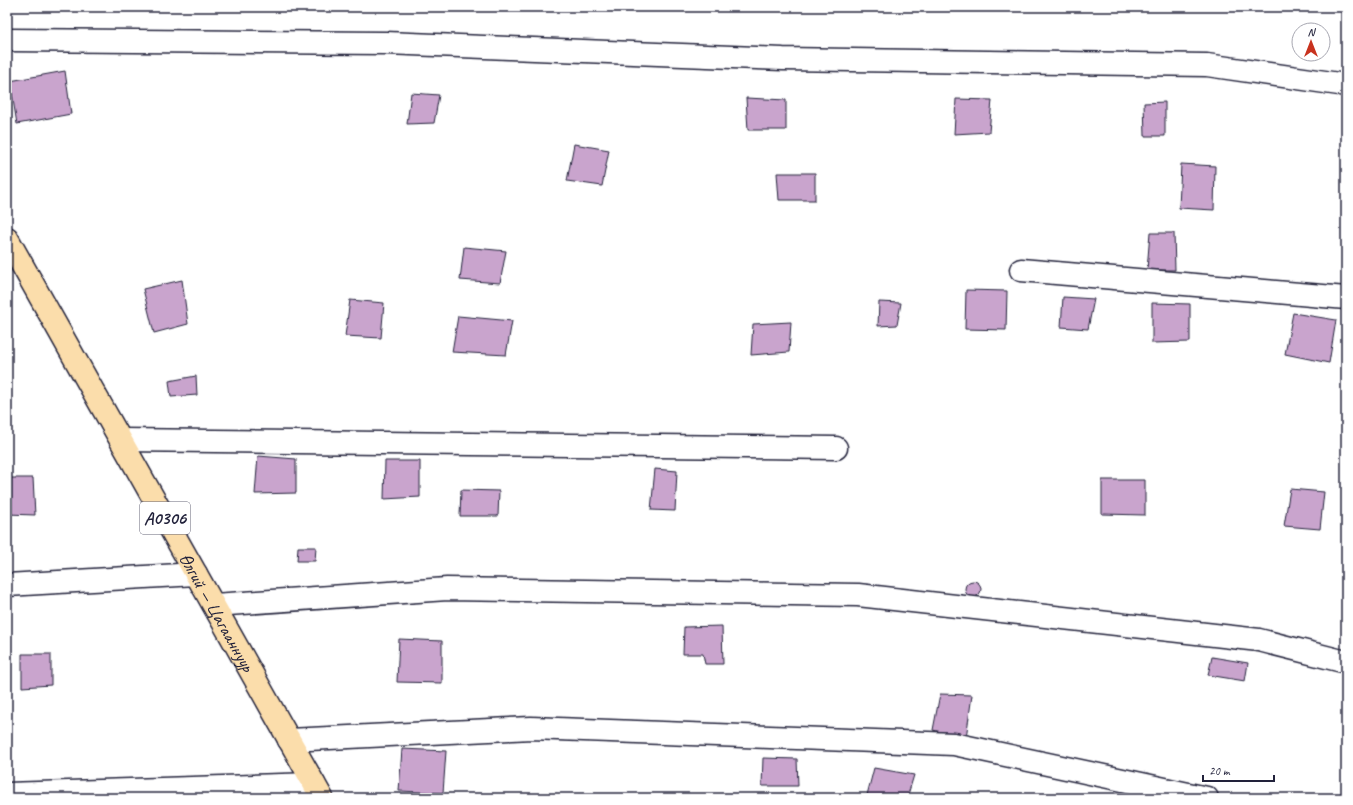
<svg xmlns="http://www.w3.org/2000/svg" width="1353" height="805" font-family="Caveat,sans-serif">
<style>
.building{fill:#c9a4cd;stroke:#22223b}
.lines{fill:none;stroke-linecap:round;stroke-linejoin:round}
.minor-casing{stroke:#22223b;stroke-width:25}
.trunk-casing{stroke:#22223b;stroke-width:25}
.minor{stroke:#fff;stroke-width:22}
.trunk{stroke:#fbddab;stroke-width:22}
.labels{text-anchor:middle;stroke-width:3.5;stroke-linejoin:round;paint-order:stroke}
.shield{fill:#fff;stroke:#646476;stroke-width:1}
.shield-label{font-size:18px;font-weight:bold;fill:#22223b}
.street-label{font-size:19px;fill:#22223b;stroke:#fff}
</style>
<rect width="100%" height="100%" fill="#fff"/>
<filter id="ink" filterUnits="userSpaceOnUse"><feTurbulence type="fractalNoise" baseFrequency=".025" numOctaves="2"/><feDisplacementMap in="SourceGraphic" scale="8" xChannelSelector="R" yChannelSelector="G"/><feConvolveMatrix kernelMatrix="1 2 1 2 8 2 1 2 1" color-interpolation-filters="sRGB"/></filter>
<g filter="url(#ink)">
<g class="building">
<polygon points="65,71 71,114 17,124 10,81"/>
<polygon points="411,93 439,95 434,123 407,124"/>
<polygon points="746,98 786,100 786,130 748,130"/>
<polygon points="956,99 992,100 989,132 954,134"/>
<polygon points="1165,102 1165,136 1145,136 1144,103"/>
<polygon points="574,144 609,150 602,186 567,181"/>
<polygon points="1181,164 1215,166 1214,210 1179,208"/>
<polygon points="777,173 815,173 815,200 779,200"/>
<polygon points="1150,233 1174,233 1175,270 1147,270"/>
<polygon points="464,247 506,251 500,283 460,280"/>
<polygon points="182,280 188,324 154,333 143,289"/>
<polygon points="966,290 1007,291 1006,330 965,329"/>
<polygon points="1063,297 1094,299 1088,329 1061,327"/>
<polygon points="350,300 384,303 381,338 345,336"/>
<polygon points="879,302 901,303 897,325 878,326"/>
<polygon points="1152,303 1190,304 1190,342 1152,343"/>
<polygon points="1293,313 1336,320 1329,363 1285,354"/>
<polygon points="458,316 512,321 506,355 452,352"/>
<polygon points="791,322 789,352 751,355 753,324"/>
<polygon points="196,376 197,395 171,397 169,381"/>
<polygon points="258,456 296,459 296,493 255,494"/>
<polygon points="385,461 420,461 420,497 384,499"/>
<polygon points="655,469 677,471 675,511 651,510"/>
<polygon points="7,478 33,478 35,515 7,514"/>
<polygon points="1102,480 1145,480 1145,515 1102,514"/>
<polygon points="1290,489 1324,492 1320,529 1284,526"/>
<polygon points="461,490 499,491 498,516 460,516"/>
<polygon points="1346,514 1346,532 1343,532"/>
<polygon points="298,547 316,547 315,561 297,561"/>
<circle cx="973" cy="589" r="8"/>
<polygon points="722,626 723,664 705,664 703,654 683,654 684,627"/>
<polygon points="399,639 442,641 442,683 397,682"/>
<polygon points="22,654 51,654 51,685 22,687"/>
<polygon points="1212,657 1248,663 1245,681 1208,675"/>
<polygon points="940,694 972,695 966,738 933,730"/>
<polygon points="402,749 446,751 443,793 399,791"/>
<polygon points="763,758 797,759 798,786 762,786"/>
<polygon points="874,768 914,775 907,798 880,798 867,795"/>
</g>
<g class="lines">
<defs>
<g id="minor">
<polyline points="7,40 386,43 783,59 1207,65 1346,85"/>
<polyline points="1021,270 1346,298"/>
<polyline points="121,440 836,448"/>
<polyline points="7,585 196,574"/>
<polyline points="214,605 447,589 858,595 1259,640 1346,662"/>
<polyline points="289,740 531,728 954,744 1207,798"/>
<polyline points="7,794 314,784"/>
</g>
<g id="trunk">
<path id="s1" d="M 7,238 L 322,798"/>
</g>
</defs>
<use href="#minor" class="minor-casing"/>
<use href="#trunk" class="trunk-casing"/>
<use href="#minor" class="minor"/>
<use href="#trunk" class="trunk"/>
</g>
</g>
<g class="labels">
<rect class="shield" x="140" y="502" width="50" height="32" rx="3"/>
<g class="shield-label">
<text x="165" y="524">A0306</text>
</g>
<g class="street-label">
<text dy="7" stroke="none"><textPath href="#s1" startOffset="429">Өлгий — Цагааннуур</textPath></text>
</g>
</g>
<rect width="1353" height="805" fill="none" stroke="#fff" stroke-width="24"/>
<rect x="12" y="12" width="1329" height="781" fill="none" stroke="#22223b" stroke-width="1.5" filter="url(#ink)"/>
<g transform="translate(1311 42)"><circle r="19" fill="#ffffff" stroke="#a7a7b1"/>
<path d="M0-3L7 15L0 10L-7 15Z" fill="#c8321e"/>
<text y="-6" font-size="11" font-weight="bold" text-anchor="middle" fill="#22223b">N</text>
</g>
<path d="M1203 775v6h71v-6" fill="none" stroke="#22223b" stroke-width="2"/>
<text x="1209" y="775" font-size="12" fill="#22223b" stroke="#ffffff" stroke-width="3" paint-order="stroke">20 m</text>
</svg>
